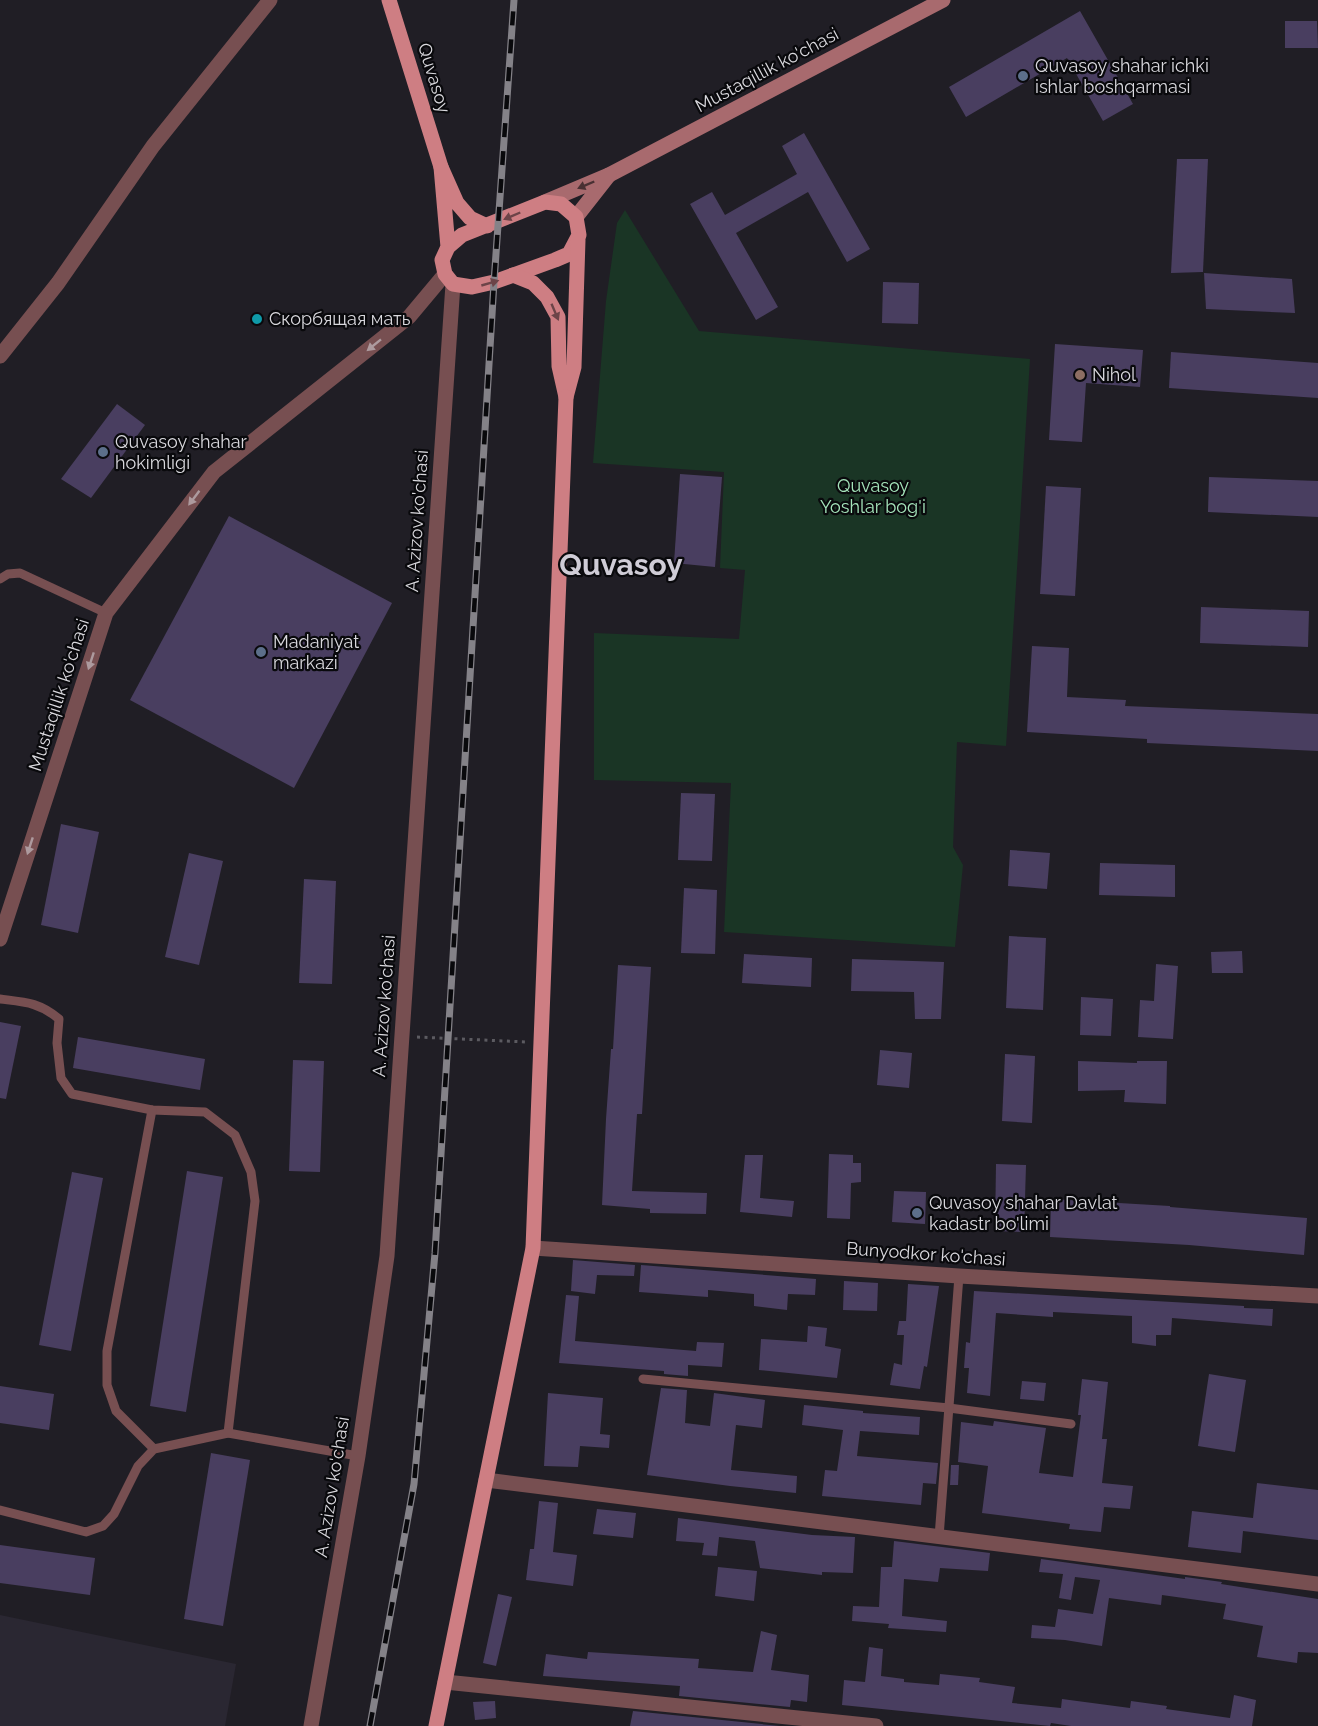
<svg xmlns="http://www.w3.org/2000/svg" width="1318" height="1726" font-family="Raleway,sans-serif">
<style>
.built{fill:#2a2732}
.green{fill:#1a3525}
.building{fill:#493e60}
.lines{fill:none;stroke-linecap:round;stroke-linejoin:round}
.path{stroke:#5c5b61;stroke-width:3;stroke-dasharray:3 4.5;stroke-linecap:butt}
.service{stroke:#774f51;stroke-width:9}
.minor{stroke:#774f51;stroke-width:15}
.tertiary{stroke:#774f51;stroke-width:15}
.secondary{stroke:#a86a6e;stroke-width:15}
.primary{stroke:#ce7e83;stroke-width:15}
.rail-casing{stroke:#848288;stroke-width:7}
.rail{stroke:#09090c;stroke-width:4.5;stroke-dasharray:14;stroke-linecap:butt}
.oneway{fill:#493033}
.oneway2{fill:#6c4448}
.oneway3{fill:#ad9a9e}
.service-dot{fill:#5c6f8a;stroke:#09090c;stroke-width:2}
.culture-dot{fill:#0f9aa8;stroke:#09090c;stroke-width:2}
.education-dot{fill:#8d6e63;stroke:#09090c;stroke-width:2}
.labels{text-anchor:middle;stroke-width:4.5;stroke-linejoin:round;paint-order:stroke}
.poi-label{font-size:18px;fill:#d9d8dd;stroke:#09090c;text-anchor:start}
.street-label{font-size:18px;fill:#d9d8dd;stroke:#09090c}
.park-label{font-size:18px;fill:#a5e5bb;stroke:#09090c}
.town-label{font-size:30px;font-weight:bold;fill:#cfccd6;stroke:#09090c}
</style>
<rect width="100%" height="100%" fill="#201e25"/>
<polygon class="built" points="0,1615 236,1664 225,1726 0,1726"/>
<polygon class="green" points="625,210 699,331 1030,359 1006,746 957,742 953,847 963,865 955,947 724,932 731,783 594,780 594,633 739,639 745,570 720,568 724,472 593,463 606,301 617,223"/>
<g class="building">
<polygon points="1080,11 1133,104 1103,121 1067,58 966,117 949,87"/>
<polygon points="1285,21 1317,21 1318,48 1285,48"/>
<polygon points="804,133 870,249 847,262 808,192 736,233 778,307 756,320 690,204 712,192 725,215 797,174 782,146"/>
<polygon points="1177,159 1208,159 1203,272 1171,273"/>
<polygon points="1204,273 1292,279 1295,313 1206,309"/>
<polygon points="883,282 919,283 918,324 882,323"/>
<polygon points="1055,344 1143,350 1140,387 1086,383 1082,442 1049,440"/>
<polygon points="1171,352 1318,363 1318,398 1169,388"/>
<polygon points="117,404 145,425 91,498 61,479"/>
<polygon points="680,474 722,477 715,567 674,563"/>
<polygon points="1209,477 1318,481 1318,517 1208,512"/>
<polygon points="1046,486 1081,488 1075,596 1040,594"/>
<polygon points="229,516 392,603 294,788 130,700"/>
<polygon points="1201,607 1309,611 1308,647 1200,643"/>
<polygon points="1032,646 1069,648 1067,697 1126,700 1125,706 1318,714 1318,751 1147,743 1147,739 1027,732"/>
<polygon points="681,793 715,794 712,861 678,860"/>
<polygon points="61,824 99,832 78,933 41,925"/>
<polygon points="1010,850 1050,853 1047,889 1008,886"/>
<polygon points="189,853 223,861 199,965 165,957"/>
<polygon points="1100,863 1175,865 1175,897 1099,895"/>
<polygon points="304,879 336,881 332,984 299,983"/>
<polygon points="684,888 717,890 715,954 681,953"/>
<polygon points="1009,936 1046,938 1043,1010 1006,1008"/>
<polygon points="1242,951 1243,973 1212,973 1211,952"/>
<polygon points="744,954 812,958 811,987 742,983"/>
<polygon points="852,959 944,962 941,1019 915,1019 914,992 851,991"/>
<polygon points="1156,964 1178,966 1173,1039 1138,1037 1140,1000 1154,1001"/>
<polygon points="618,965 651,967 642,1114 637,1114 632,1191 707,1193 706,1214 650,1213 650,1209 602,1205 606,1119 611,1049 613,1049"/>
<polygon points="1081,997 1113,999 1111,1036 1080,1035"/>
<polygon points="0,1022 21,1026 6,1099 0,1098"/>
<polygon points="78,1037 205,1059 200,1090 73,1068"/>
<polygon points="880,1050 912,1053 909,1088 877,1085"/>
<polygon points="1005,1054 1035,1056 1032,1123 1002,1121"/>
<polygon points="293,1060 324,1061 320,1172 289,1171"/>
<polygon points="1078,1061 1137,1063 1137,1061 1167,1061 1166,1104 1124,1102 1125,1090 1078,1091"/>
<polygon points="829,1154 853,1155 853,1163 861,1163 861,1182 851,1183 850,1219 827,1218"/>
<polygon points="745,1155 763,1155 760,1198 794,1201 792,1217 740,1212"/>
<polygon points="996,1164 1026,1165 1024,1232 995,1231"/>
<polygon points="187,1171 223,1177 186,1412 150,1406"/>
<polygon points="72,1172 103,1178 71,1351 39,1345"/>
<polygon points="894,1191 926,1192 925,1224 892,1222"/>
<polygon points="1051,1199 1170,1206 1170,1207 1307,1218 1304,1255 1189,1245 1050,1237"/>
<polygon points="573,1260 635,1265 634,1276 597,1275 595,1294 571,1291"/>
<polygon points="641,1265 816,1279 815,1295 788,1294 787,1310 754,1306 754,1294 708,1290 708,1297 639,1292"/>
<polygon points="844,1281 878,1283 877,1311 843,1310"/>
<polygon points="908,1284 939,1286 927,1367 924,1366 920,1389 890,1385 894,1363 902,1365 904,1335 897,1335 899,1321 906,1321"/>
<polygon points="974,1291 1244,1306 1244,1308 1273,1309 1272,1326 1172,1318 1171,1335 1156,1335 1156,1346 1132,1343 1132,1316 1053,1312 1053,1317 996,1313 990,1396 967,1393 969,1368 964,1368 966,1342 970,1343"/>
<polygon points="566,1295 579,1296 575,1341 696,1351 697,1342 724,1343 722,1367 688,1365 688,1376 664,1374 664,1371 559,1363"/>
<polygon points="808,1326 827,1328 825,1346 841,1349 837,1378 759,1370 761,1339 807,1342"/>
<polygon points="1209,1374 1246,1380 1235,1452 1198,1446"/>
<polygon points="1082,1379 1108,1382 1102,1439 1107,1439 1102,1483 1133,1486 1130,1509 1104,1507 1101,1532 1069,1529 1070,1524 982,1513 988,1466 958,1462 961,1422 993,1426 994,1421 1046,1428 1039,1473 1073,1477 1081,1415 1078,1415"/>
<polygon points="1022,1381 1046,1383 1044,1401 1020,1399"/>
<polygon points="0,1386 54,1394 49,1430 0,1423"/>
<polygon points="661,1388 687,1390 685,1423 710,1426 714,1393 765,1400 762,1428 736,1425 731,1470 797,1476 796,1493 730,1486 647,1475"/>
<polygon points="548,1393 603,1398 600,1434 610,1435 609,1448 580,1446 578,1467 544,1466"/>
<polygon points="804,1405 863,1411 863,1413 920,1417 919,1435 860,1431 857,1456 938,1463 936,1484 923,1483 921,1505 822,1496 825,1470 837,1471 843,1430 802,1425"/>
<polygon points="211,1453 250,1460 223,1626 184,1619"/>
<polygon points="951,1465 959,1465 958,1485 950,1485"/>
<polygon points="1257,1483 1318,1490 1318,1540 1243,1531 1241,1553 1188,1547 1192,1511 1253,1518"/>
<polygon points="539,1501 558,1503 553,1552 577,1555 573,1586 526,1580 530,1549 534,1549"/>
<polygon points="597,1509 636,1513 633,1538 593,1534"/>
<polygon points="678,1518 812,1535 855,1537 853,1573 822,1572 822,1575 760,1568 755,1541 719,1537 717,1556 702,1555 704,1543 676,1541"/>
<polygon points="894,1541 990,1553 988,1571 940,1568 938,1582 904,1579 902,1616 947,1621 946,1632 888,1628 889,1624 852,1621 853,1606 879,1607 881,1567 892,1567"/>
<polygon points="0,1545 95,1558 90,1595 0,1583"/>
<polygon points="1041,1559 1185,1579 1185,1577 1222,1582 1221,1584 1318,1599 1318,1653 1298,1652 1297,1663 1257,1657 1263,1626 1223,1619 1226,1604 1162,1595 1161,1605 1109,1598 1102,1646 1065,1640 1031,1638 1032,1625 1055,1627 1058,1609 1093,1614 1100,1580 1075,1577 1071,1600 1059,1598 1063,1574 1039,1572"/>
<polygon points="718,1567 757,1571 754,1601 715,1596"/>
<polygon points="498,1594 512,1597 496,1666 483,1663"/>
<polygon points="761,1631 777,1635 771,1670 809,1675 807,1702 791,1700 790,1707 679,1696 680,1686 543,1676 546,1654 587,1659 588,1652 699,1659 698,1668 753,1672"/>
<polygon points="869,1647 883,1649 881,1676 904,1679 904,1682 939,1685 940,1674 980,1678 979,1682 1015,1687 1012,1703 1061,1708 1062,1699 1130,1708 1131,1701 1167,1706 1166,1709 1230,1718 1234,1695 1256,1700 1252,1726 1071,1726 1051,1723 1050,1726 842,1705 844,1680 865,1682"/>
<polygon points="495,1701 496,1718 475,1720 473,1702"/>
<polygon points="633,1711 780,1726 630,1726"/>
</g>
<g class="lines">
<polyline class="path" points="417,1037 527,1042"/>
<g class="service">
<polyline points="0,579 8,574 20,573 106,613"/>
<path d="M 0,999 C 24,1002 39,1002 59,1019 L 57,1043 L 61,1078 L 72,1094 L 152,1110 L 205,1112 L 235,1135 L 251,1172 L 255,1201 L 228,1433"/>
<polyline points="152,1110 107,1351 107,1385 116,1411 154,1449"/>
<polyline points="643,1379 949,1408 1071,1424"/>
<polyline points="0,1510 86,1532 103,1526 114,1514 138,1466 154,1449 228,1433 358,1456"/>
<polyline points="939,1537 959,1276"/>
</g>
<g class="minor">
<polyline points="0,356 58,283 153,146 270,0"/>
<polyline points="533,1248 959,1276 1318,1296"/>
<polyline points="486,1480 1318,1584"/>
<polyline points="445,1682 876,1726"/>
</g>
<g class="tertiary">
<polyline points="0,939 106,613 214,472 409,317 445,274"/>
<polyline points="311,1726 358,1456 387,1256 453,284"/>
</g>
<g class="secondary">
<polyline points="609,175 943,0"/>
<polyline points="545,202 609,175 576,217"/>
</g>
<g class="primary">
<polyline points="389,0 441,167"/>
<polyline points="448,247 462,235 545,202 561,204 576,217 579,235 569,254 555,260 494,282 472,287 453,284 445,274 442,260 448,247 441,167 457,203 470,218 487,226"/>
<polyline points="513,275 533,283 547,297 558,317 559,366 566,397 574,367 578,240"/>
<polyline points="436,1726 533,1248 566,397"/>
</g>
<defs>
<polyline id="rail" points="370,1726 414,1484 435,1253 494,282 514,0"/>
</defs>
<use href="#rail" class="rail-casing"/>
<use href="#rail" class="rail"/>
</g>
<defs><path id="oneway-solid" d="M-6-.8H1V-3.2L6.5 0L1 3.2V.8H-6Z" transform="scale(1.5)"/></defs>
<use class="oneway" href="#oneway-solid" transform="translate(586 185) rotate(157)"/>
<g class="oneway2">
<use href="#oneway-solid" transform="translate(512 216) rotate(157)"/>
<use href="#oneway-solid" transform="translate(490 283) rotate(-16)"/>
<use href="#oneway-solid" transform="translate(555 312) rotate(67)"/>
</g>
<g class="oneway3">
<use href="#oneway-solid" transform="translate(374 345) rotate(141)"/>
<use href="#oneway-solid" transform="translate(194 498) rotate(127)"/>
<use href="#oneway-solid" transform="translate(91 661) rotate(108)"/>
<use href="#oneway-solid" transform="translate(30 846) rotate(108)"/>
</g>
<g class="service-dot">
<circle cx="1023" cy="76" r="6"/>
<circle cx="103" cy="452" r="6"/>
<circle cx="261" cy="652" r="6"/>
<circle cx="917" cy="1213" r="6"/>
</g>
<circle class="culture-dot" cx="257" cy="319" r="6"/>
<circle class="education-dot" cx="1080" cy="375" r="6"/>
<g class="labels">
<g class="poi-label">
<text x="1035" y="72">Quvasoy shahar ichki<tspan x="1035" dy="21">ishlar boshqarmasi</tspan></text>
<text x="269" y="325">Скорбящая мать</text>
<text x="1092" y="381">Nihol</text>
<text x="115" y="448">Quvasoy shahar<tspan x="115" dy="21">hokimligi</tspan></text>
<text x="273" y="648">Madaniyat<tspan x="273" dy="21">markazi</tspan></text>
<text x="929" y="1209">Quvasoy shahar Davlat<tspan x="929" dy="21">kadastr bo'limi</tspan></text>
</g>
<g class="street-label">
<text transform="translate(767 70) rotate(-28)" y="6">Mustaqillik ko'chasi</text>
<text transform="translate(434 78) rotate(73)" y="6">Quvasoy</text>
<text transform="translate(417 521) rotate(-86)" y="6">A. Azizov ko'chasi</text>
<text transform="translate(59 695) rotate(-72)" y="6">Mustaqillik ko'chasi</text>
<text transform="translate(384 1006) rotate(-86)" y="6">A. Azizov ko'chasi</text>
<text transform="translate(926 1254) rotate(4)" y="6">Bunyodkor ko'chasi</text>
<text transform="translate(332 1487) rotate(-81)" y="6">A. Azizov ko'chasi</text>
</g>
<g class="park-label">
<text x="873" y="492">Quvasoy<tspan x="873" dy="21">Yoshlar bog'i</tspan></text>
</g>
<g class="town-label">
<text x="621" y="575">Quvasoy</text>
</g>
</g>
</svg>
